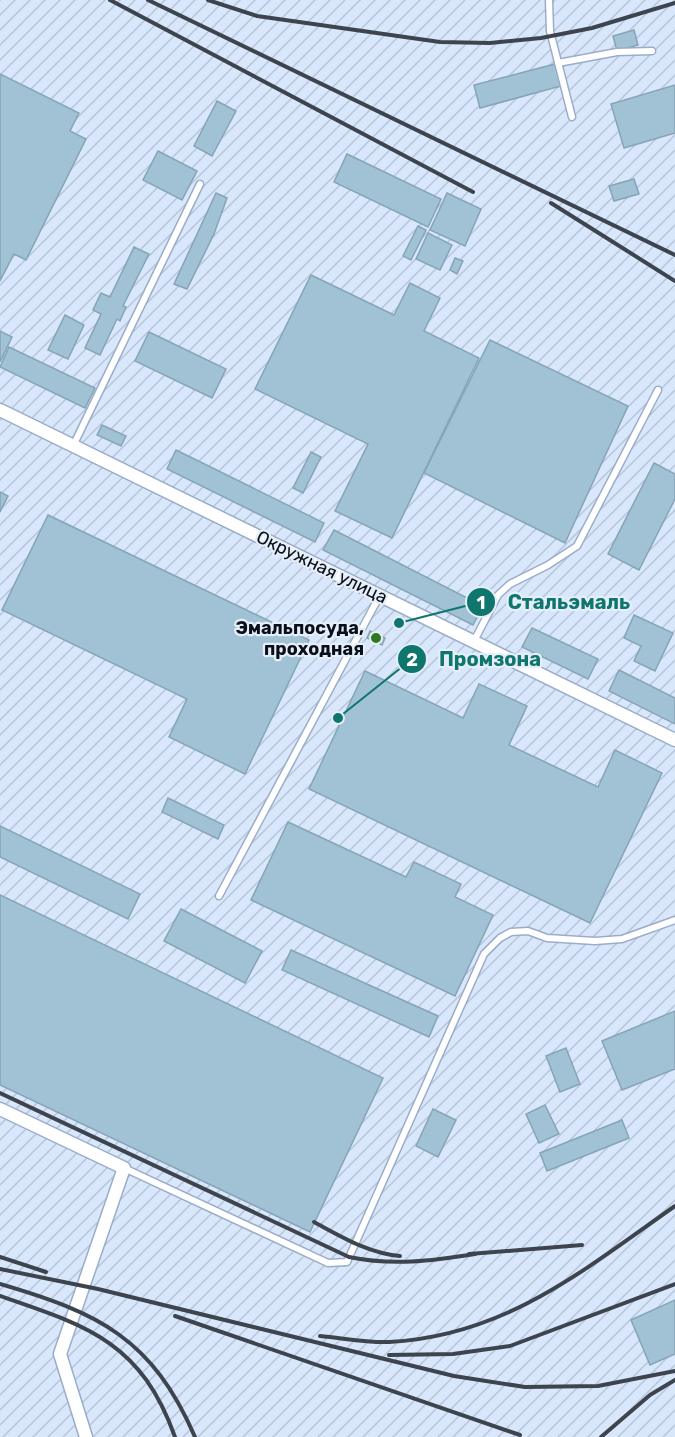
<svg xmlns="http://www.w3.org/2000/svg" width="675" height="1437" font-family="Rubik,sans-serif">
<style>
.industrial{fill:url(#industrial-furrows)}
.building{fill:#a1c1d4;stroke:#85a5b7;stroke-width:1.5}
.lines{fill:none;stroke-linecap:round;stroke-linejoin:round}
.lane-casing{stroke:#9aadc8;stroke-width:9}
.street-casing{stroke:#9aadc8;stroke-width:15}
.lane{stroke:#fff;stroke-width:6}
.street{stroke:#fff;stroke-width:12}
.rail{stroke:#3d444e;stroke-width:4}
.poi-dot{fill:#2e781d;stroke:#e5eef9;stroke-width:2}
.labels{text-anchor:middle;stroke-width:4.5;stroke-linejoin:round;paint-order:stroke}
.street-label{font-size:18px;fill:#0a101a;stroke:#e5eef9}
.poi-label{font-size:18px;font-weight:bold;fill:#0a101a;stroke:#e5eef9;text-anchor:end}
.leader{fill:none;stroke:#0f766e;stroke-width:2}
.callout-dot{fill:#0f766e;stroke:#e5eef9;stroke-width:2}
.mark-label{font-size:18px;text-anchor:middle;font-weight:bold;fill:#fff}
.callout-label{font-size:20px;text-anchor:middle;font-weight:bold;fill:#0f766e;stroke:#e5eef9;stroke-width:4.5;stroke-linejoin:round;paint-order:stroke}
</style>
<defs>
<pattern id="industrial-furrows" width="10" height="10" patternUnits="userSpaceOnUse" patternTransform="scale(1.5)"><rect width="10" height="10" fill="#d8e7fc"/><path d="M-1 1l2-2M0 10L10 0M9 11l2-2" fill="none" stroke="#b8c5d7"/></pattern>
</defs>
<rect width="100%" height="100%" fill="#e5eef9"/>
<rect class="industrial" x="0" y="0" width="675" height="1437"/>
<g class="building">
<polygon points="634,30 638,45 617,51 613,36"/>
<polygon points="555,64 561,86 480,108 474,85"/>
<polygon points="0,74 79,113 70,131 86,139 26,260 14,254 0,281"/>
<polygon points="675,85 675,133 624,148 611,104"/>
<polygon points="217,101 236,111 212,156 194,146"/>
<polygon points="158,151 197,171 182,200 143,180"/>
<polygon points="347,154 441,199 428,227 334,182"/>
<polygon points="634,179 639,194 614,201 609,186"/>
<polygon points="216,193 227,198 214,234 187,289 174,284"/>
<polygon points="447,193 481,209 465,246 430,230"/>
<polygon points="418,226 426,230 411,260 403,256"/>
<polygon points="428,233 452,245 440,270 416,259"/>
<polygon points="134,247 149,254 123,306 126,307 120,321 117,319 100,355 85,348 101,314 93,310 101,293 110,297"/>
<polygon points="455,258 463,261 457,274 450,270"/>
<polygon points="311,275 394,315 410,283 440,298 424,331 479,358 392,538 335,511 368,444 255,389"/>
<polygon points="65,315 84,325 68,359 48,350"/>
<polygon points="0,331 12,337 0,362"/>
<polygon points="149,332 226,369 212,398 135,361"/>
<polygon points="490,340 628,406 565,543 424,473"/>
<polygon points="9,347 95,388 85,408 0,367"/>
<polygon points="102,425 126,436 121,446 97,435"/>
<polygon points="176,450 324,523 315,542 167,469"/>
<polygon points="311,452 321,457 303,493 293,488"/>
<polygon points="654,463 675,474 675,499 639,570 608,554"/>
<polygon points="0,492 8,496 0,512"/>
<polygon points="48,515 309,640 245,774 169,737 187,699 2,610"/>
<polygon points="334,530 483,606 473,625 323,550"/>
<polygon points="634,615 673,633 655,671 634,661 641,646 624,638"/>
<polygon points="532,628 598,659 588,679 522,647"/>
<polygon points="370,631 385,638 382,645 367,638"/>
<polygon points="619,670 675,698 675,724 609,691"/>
<polygon points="365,671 463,718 479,684 527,706 509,745 598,787 615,750 662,773 590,923 309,789"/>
<polygon points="168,798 224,825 218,839 162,812"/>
<polygon points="288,822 406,877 414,862 461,884 455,897 493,915 455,996 251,900"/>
<polygon points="0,826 140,894 128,919 0,857"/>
<polygon points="0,895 383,1078 310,1232 0,1085"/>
<polygon points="181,909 262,951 245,983 164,941"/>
<polygon points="291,950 438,1016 429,1037 282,970"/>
<polygon points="675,1011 675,1069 622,1090 602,1041"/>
<polygon points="566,1048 580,1084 560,1092 546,1056"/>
<polygon points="545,1105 559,1134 539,1143 526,1114"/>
<polygon points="433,1109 456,1120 438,1157 416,1146"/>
<polygon points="622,1120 629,1138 547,1171 540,1153"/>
<polygon points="675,1300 675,1354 650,1365 631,1320"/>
</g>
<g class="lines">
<defs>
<g id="lane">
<polyline points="549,0 550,31 572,117"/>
<polyline points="558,63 617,52 652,51"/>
<polyline points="73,446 200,184"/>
<polyline points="474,641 498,595 510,584 548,565 577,546 658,390"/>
<polyline points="219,896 380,595"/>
<polyline points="124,1168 328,1263 347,1262 484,954 500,938 511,932 528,931 547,938 595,941 622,939 675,920"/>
</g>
<g id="street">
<polyline points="0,410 675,740"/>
<polyline points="0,1109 124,1168 60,1354 86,1437"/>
</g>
</defs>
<use href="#lane" class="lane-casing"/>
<use href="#street" class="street-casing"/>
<use href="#lane" class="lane"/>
<use href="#street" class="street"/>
<g class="rail">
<polyline points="110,0 473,192"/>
<polyline points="148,0 675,255"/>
<polyline points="208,0 257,16 440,42 490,43 541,38 592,28 675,3"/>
<polyline points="551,203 675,281"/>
<path d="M 0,1093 L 349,1257 C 392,1266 432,1261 475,1254"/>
<path d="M 314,1222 C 342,1237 368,1253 400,1256"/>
<polyline points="469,1254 582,1245"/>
<polyline points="0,1257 46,1272"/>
<polyline points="0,1269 98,1289 454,1376 525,1387 598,1386 675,1371"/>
<path d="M 0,1284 C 99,1313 152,1338 195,1437"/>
<path d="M 0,1296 C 88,1326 141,1342 175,1437"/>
<polyline points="175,1316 520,1435"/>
<path d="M 320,1336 C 343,1338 367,1343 389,1342 C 505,1336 584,1270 675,1206"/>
<polyline points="389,1355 453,1354 510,1346 675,1284"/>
<polyline points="601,1437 650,1395 675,1380"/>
</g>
</g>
<circle class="poi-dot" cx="376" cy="638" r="6"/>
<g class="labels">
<g class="street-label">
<text transform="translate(322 567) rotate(26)" y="6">Окружная улица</text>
</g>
<g class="poi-label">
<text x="364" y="634">Эмальпосуда,<tspan x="364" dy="21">проходная</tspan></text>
</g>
</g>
<path class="leader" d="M399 623L481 602M338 718L412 659"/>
<g class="callout-dot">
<circle cx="399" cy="623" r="6"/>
<circle cx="338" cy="718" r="6"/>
<circle cx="481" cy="602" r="15"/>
<circle cx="412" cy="659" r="15"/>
</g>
<g class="mark-label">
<text x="481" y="609">1</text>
<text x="412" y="666">2</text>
</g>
<g class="callout-label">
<text x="569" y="609">Стальэмаль</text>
<text x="490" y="666">Промзона</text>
</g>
</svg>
